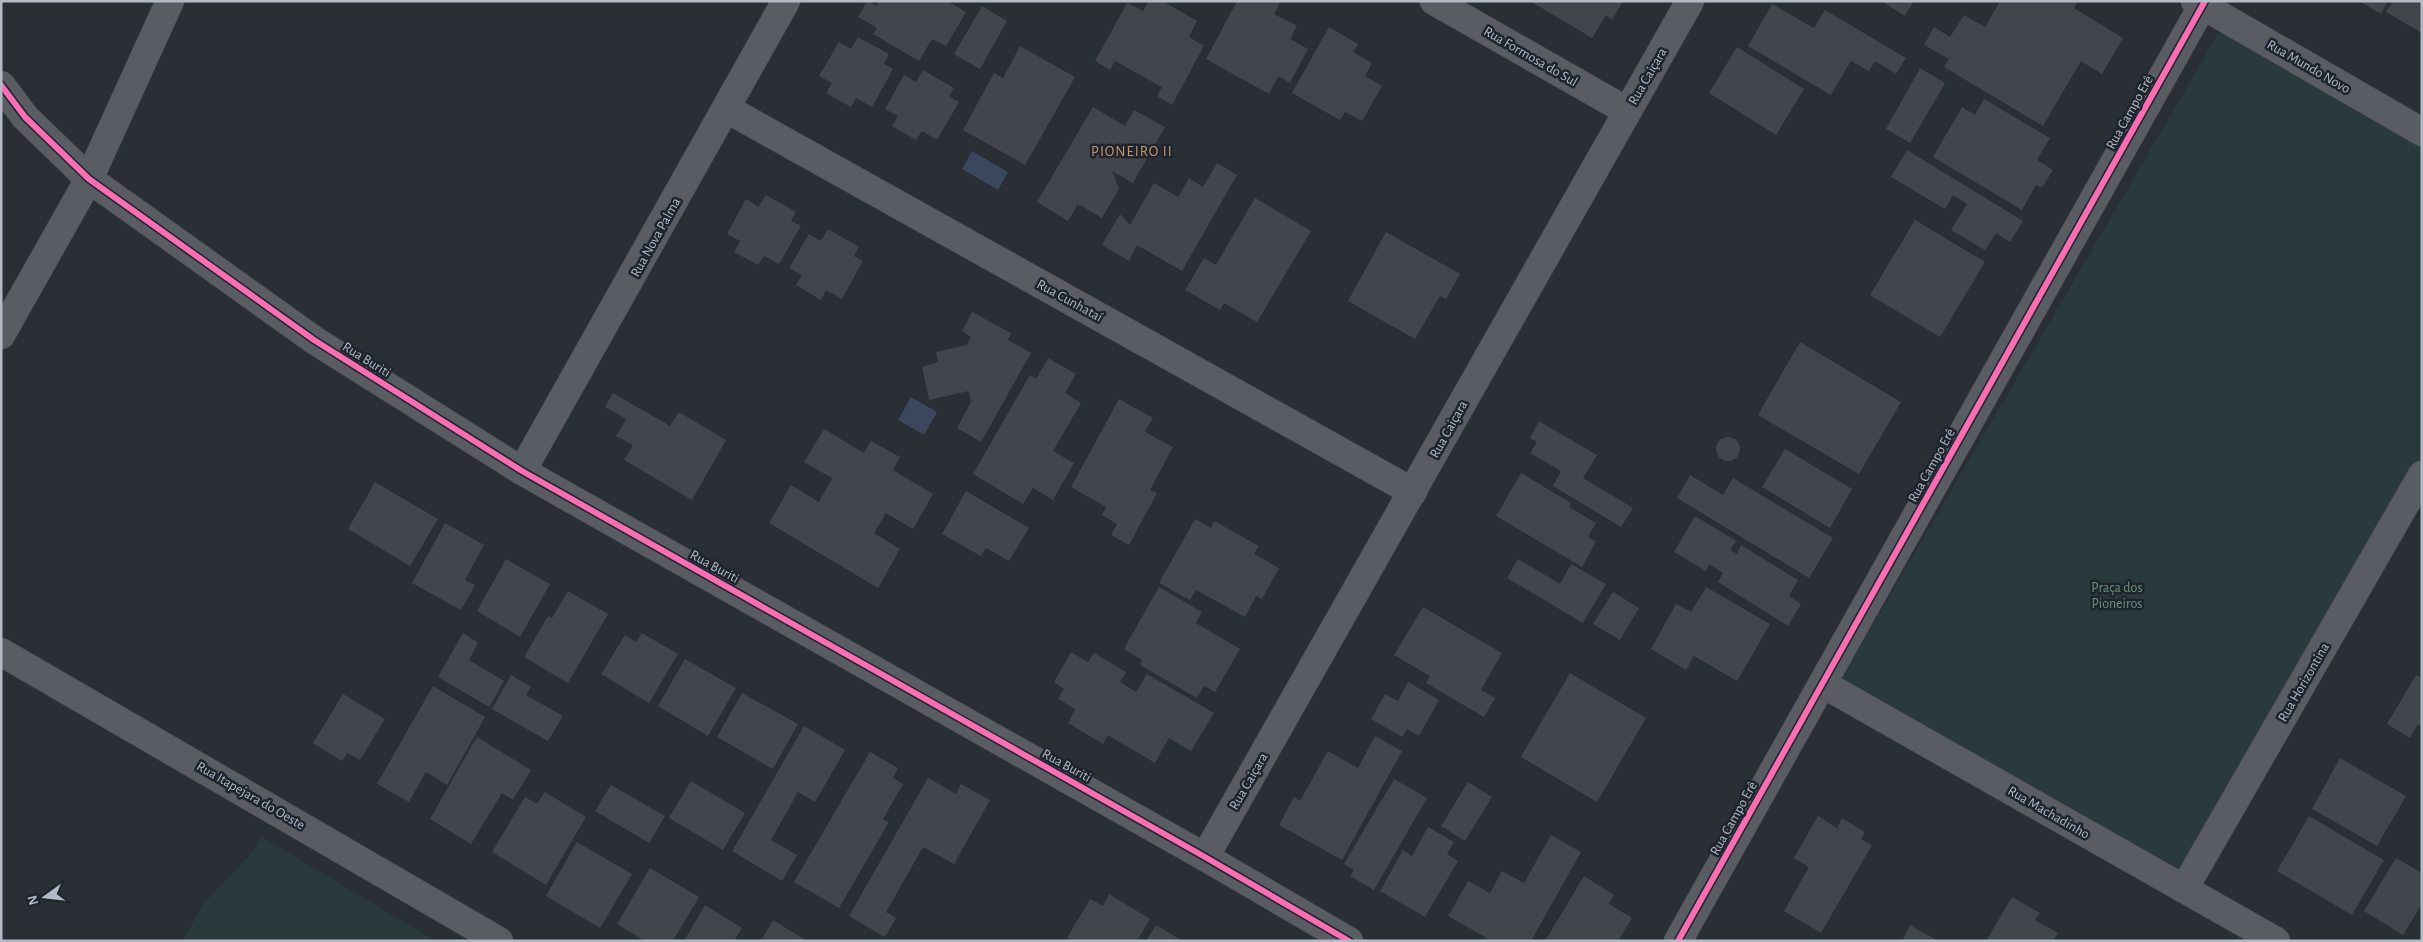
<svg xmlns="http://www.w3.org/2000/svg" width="2423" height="942" font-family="'Alegreya Sans',sans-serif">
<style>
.green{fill:#2a393b}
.water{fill:#3a475c}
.building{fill:#42454b}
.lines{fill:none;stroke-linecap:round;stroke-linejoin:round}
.minor-casing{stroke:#484a50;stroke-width:29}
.minor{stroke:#595c62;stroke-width:28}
.cycleway-casing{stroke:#1e242e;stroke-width:9}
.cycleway{stroke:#f96db3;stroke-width:6}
.labels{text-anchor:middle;stroke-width:5;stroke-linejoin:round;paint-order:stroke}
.street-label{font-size:14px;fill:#b4bac5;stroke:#1e242e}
.park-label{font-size:14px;fill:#6d9377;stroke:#1e242e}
.neighbourhood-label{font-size:15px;letter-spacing:1px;fill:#c8966c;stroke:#1e242e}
</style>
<rect width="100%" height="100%" fill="#2a2e35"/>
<g class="green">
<polygon points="2222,27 2422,142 2422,457 2181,875 1840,681"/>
<polygon points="261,836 436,941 182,941 204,903 255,849"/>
</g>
<g class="water">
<polygon points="972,151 1008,172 998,190 962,169"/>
<polygon points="911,397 937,412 924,435 898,420"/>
</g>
<g class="building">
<polygon points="867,1 877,6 879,1 947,1 966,12 946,46 932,39 919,61 873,34 877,28 858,17"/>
<polygon points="1149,1 1163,1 1197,21 1189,37 1204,46 1172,105 1157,96 1162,87 1115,61 1110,70 1095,61 1127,3 1143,11"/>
<polygon points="1237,1 1281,1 1274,14 1297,26 1290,39 1308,49 1290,83 1278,76 1269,94 1206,59"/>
<polygon points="1530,1 1623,1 1612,20 1606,15 1592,38"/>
<polygon points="1881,1 1914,1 1905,16"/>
<polygon points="2000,1 2078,1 2074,8 2123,38 2102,74 2081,61 2043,126 1944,67 1949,59 1924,45 1934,27 1950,37 1964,15 1985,27"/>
<polygon points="2359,1 2388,1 2381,14"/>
<polygon points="2393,1 2422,1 2422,33 2386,12"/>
<polygon points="1772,4 1814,28 1825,10 1906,58 1896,74 1875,61 1869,71 1851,61 1831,95 1748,46"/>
<polygon points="982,6 1007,21 980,69 954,54"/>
<polygon points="1329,27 1358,44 1353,52 1372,63 1365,76 1382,86 1362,121 1345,112 1340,120 1292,93"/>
<polygon points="858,37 889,54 884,64 893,69 872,107 856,98 851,107 826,93 832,83 819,76 839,42 851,49"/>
<polygon points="1020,46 1075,77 1025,165 963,130 994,73 1003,78"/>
<polygon points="1737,47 1804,89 1776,135 1709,93"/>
<polygon points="1920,68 1945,83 1910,143 1886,129"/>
<polygon points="923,70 954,88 949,96 959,102 937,140 922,131 916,140 892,126 898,116 885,109 904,75 916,82"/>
<polygon points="1984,99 2050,138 2037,160 2053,170 2042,188 2036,185 2022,210 1933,157 1962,107 1975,115"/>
<polygon points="1093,107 1125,126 1134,110 1165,127 1133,183 1112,171 1119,189 1102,218 1078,204 1068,221 1037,202"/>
<polygon points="1907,150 2023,221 2010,242 1996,233 1985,250 1951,230 1967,204 1953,195 1945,209 1891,177"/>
<polygon points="1217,163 1237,175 1182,271 1137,245 1129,261 1102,245 1120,214 1130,225 1154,183 1178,197 1189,178 1203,187"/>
<polygon points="766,195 796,212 791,221 801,226 779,264 764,256 758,265 734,252 740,241 727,234 746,199 758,207"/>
<polygon points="1255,198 1311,231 1257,322 1224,303 1220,310 1185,290 1204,258 1216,265"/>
<polygon points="1915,220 1985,262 1940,337 1870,295"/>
<polygon points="828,229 859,247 854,256 863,261 842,299 826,290 821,300 796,285 802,275 789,268 809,234 821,241"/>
<polygon points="1386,232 1460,274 1446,299 1440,296 1415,339 1348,301"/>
<polygon points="972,312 1011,333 1008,340 1031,353 981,442 957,428 971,402 969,391 929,400 922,367 938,362 936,352 967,345 971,337 962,331"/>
<polygon points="1800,342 1901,402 1859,474 1758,415"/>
<polygon points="1048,358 1076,374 1065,393 1081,403 1053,451 1074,463 1053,500 1033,488 1023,504 973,474 1030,375 1036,379"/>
<polygon points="613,393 670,426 679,412 726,440 692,500 624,460 633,445 616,436 626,419 605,407"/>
<polygon points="1119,399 1153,418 1145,432 1173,447 1150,490 1157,493 1129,545 1111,535 1117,524 1102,515 1106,507 1071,487"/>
<polygon points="1539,421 1597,455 1583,478 1633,508 1621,527 1553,486 1561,471 1530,453 1537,442 1530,438"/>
<polygon points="824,429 864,453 871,441 900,457 893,470 933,494 913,529 886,513 874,533 900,549 878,588 769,523 791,485 819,502 832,478 804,462"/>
<circle cx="1728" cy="449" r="12"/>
<polygon points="1785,449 1852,489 1830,528 1762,487"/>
<polygon points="1521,473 1571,503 1569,507 1596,523 1588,537 1596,542 1582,567 1496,516"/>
<polygon points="1690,475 1723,495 1733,478 1833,538 1809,578 1677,498"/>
<polygon points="375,482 438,519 410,566 348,529"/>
<polygon points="966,491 1029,528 1009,561 986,548 981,556 942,534"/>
<polygon points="1695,516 1736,541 1730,550 1737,554 1741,545 1798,580 1789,596 1801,604 1788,626 1718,582 1723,573 1709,564 1706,571 1674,552"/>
<polygon points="1195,519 1211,528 1214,521 1259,546 1254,554 1279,568 1262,599 1256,596 1245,617 1196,590 1190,600 1159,583"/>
<polygon points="445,523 484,545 465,580 475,585 461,610 412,583"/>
<polygon points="506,559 550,584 520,637 477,611"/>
<polygon points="1518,559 1560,584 1571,564 1606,584 1583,623 1507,578"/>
<polygon points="1159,587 1202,612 1196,623 1240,649 1215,692 1204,686 1197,698 1140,665 1142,660 1124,649"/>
<polygon points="1706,587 1770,624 1737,681 1694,656 1686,670 1651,649 1676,604 1691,612"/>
<polygon points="568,591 608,614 568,683 524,657 548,616 552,618"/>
<polygon points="1613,592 1639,608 1620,640 1593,624"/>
<polygon points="1423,607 1502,653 1481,690 1495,698 1484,717 1426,683 1430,676 1394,655"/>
<polygon points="463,633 478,643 469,660 504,681 489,707 438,677"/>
<polygon points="642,633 678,654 649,703 601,674 625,635 636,642"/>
<polygon points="1071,652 1088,662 1094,653 1126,672 1120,682 1136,692 1147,674 1214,713 1191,751 1169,738 1155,763 1108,735 1103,744 1068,723 1075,709 1058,699 1064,689 1054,682"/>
<polygon points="685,659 736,688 708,736 658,706"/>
<polygon points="1570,673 1646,718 1597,802 1521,757"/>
<polygon points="511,675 531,687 526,695 563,716 548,741 492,709"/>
<polygon points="2416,675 2422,678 2422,726 2418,724 2410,738 2387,724"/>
<polygon points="1408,682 1439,700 1419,736 1407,729 1402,737 1371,719 1385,694 1398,701"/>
<polygon points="433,686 485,717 447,785 426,772 409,802 377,784"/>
<polygon points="742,693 798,724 773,769 717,737"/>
<polygon points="343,694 385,719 360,760 347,753 342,761 313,743"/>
<polygon points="804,726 845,750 815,802 798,792 771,840 797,855 782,881 732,851"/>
<polygon points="1375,736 1402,751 1342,860 1279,825 1294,797 1300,801 1328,751 1358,768"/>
<polygon points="477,737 531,770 513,800 502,793 471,844 430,819"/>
<polygon points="870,752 898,768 893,778 903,784 883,819 889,822 839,908 794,882"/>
<polygon points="2340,758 2406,796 2377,846 2312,809"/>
<polygon points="928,778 956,794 961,784 990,800 954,864 923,847 886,912 896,918 885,937 849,916"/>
<polygon points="1394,779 1427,798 1374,890 1350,876 1354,870 1344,864"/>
<polygon points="691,781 745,813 723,850 669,818"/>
<polygon points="1468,782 1492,797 1465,841 1441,826"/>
<polygon points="611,785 665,816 649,843 595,811"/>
<polygon points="545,792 586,817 546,885 492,852 525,797 537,804"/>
<polygon points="1818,816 1837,828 1842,818 1865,832 1861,839 1872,845 1821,933 1784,911 1809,867 1794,858"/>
<polygon points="2309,816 2384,860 2352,915 2277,871"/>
<polygon points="1428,827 1454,842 1447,854 1458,861 1425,917 1380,891 1403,850 1412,856"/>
<polygon points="1551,835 1581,852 1531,941 1485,941 1487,938 1448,916 1468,881 1490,893 1502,871 1524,883"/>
<polygon points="577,842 632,874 600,928 546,896"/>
<polygon points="2396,858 2422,873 2422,904 2403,935 2364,911"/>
<polygon points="650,868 699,897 673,941 645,941 617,924"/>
<polygon points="1584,876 1614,895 1609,904 1632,918 1618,941 1545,941"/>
<polygon points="1109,894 1150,919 1137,941 1072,941 1067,938 1090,899 1103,906"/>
<polygon points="2012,897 2040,913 2035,920 2058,933 2053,941 1986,941"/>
<polygon points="705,905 742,928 734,941 684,941"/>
<polygon points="773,920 807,941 761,941"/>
<polygon points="1156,925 1183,941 1146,941"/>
<polygon points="1910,925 1938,941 1902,941"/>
</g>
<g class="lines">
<defs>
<g id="minor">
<polyline points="1434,1 1627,111"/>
<polyline points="2195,1 2422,132"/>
<polyline points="1,85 25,117 89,179 314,340 522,471 1205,857 1349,941"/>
<polyline points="727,109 1413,492"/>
<polyline points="1,335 89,179 170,1"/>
<polyline points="522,471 786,1"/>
<polyline points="1,652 499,941"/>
<polyline points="1823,684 2276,941"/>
<polyline points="1205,857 1690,1"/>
<polyline points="2184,889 2422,475"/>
<polyline points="1678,941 2205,1"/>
</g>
</defs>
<use href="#minor" class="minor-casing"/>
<use href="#minor" class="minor"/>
<defs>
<g id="cycleway">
<polyline points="1,85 25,117 89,179 314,340 522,471 1205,857 1349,941"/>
<polyline points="1678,941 2205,1"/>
</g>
</defs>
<use href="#cycleway" class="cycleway-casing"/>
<use href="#cycleway" class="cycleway"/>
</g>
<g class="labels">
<g class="street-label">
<text transform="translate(1531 56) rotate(30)" y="5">Rua Formosa do Sul</text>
<text transform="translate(2309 66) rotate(30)" y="5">Rua Mundo Novo</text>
<text transform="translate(1647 76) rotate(-60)" y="5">Rua Caiçara</text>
<text transform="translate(2129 112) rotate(-61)" y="5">Rua Campo Erê</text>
<text transform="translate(655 237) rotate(-61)" y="5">Rua Nova Palma</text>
<text transform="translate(1070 300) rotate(29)" y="5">Rua Cunhataí</text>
<text transform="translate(367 359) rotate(32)" y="5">Rua Buriti</text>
<text transform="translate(1448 429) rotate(-61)" y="5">Rua Caiçara</text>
<text transform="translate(1931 465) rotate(-61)" y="5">Rua Campo Erê</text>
<text transform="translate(715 566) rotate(29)" y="5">Rua Buriti</text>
<text transform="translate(2303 682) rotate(-60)" y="5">Rua Horizontina</text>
<text transform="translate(1067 765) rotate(29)" y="5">Rua Buriti</text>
<text transform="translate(1248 781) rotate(-60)" y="5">Rua Caiçara</text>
<text transform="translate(251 795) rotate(30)" y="5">Rua Itapejara do Oeste</text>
<text transform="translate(2049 812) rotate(30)" y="5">Rua Machadinho</text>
<text transform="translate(1733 818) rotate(-61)" y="5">Rua Campo Erê</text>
</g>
<g class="park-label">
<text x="2117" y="592">Praça dos<tspan x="2117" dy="16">Pioneiros</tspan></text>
</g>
<g class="neighbourhood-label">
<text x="1132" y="156">PIONEIRO II</text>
</g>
</g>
<rect width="2423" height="942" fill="none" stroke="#b4bac5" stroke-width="5"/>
<g transform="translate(45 897) rotate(255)" stroke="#1e242e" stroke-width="4" paint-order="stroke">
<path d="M0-4L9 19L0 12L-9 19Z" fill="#b4bac5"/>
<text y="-8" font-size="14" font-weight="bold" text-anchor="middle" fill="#b4bac5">N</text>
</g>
</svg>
